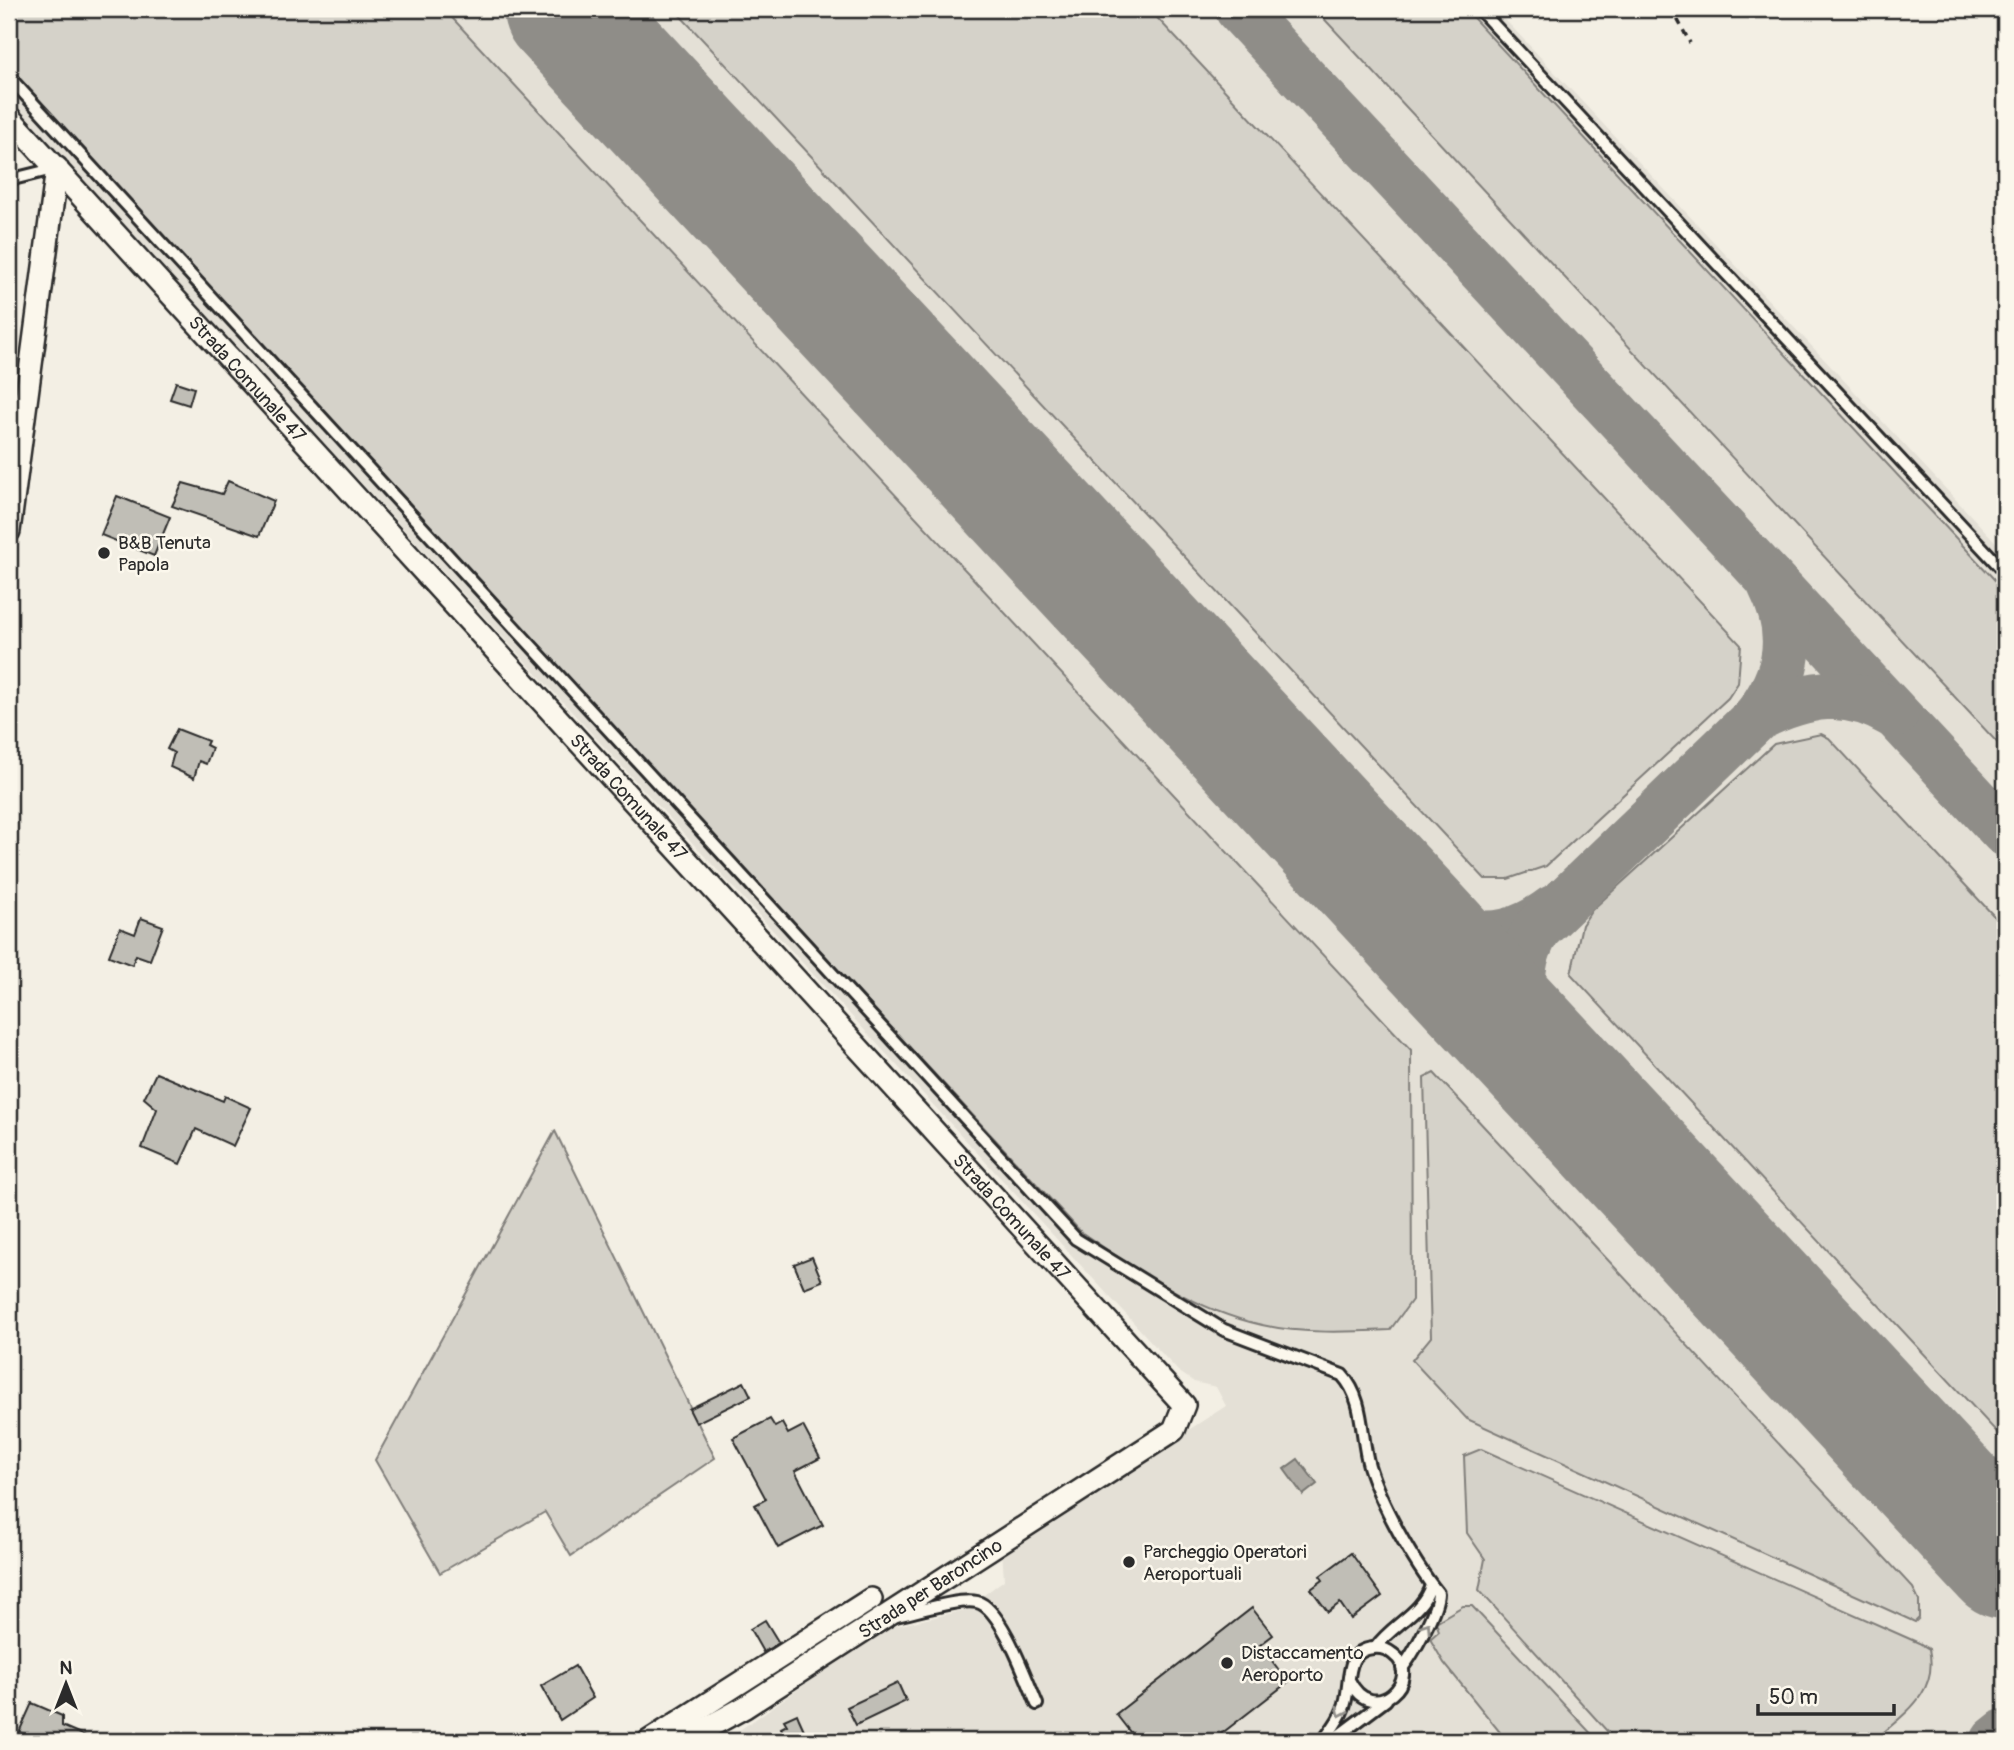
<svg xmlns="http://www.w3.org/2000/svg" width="2014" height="1750" font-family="Pangolin,sans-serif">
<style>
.built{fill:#e4e0d6}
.green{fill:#d5d2c9;stroke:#807e7a;stroke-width:2}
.water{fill:#aca9a2;stroke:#787772;stroke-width:2}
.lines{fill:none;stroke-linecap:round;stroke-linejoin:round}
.taxiway{stroke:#8f8d88;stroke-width:49}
.runway{stroke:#8f8d88;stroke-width:122}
.building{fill:#c0beb6;stroke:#2b2b2b;stroke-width:2}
.service-casing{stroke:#2b2b2b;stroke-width:16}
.minor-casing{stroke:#2b2b2b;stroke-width:26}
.path{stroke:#2b2b2b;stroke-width:3.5;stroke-dasharray:7 5;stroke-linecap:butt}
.service{stroke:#fbf7ec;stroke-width:10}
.minor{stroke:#fbf7ec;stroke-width:21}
.oneway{stroke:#93918c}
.poi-dot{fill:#2b2b2b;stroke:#fbf7ec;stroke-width:2.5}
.labels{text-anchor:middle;stroke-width:5;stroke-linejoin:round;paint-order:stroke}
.street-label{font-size:19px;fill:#2b2b2b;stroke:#fbf7ec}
.poi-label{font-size:19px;fill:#2b2b2b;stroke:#fbf7ec;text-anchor:start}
</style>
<rect width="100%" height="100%" fill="#f3efe4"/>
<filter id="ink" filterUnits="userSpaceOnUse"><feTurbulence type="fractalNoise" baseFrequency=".0143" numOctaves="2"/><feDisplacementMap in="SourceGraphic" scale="14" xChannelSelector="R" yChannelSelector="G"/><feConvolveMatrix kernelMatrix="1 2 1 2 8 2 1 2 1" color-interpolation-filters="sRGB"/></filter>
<g filter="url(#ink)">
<polygon class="built" points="9,9 1495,9 2005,552 2005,1741 724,1741 884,1629 964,1610 1004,1580 1002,1549 1226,1406 1216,1387 1194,1382 1178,1371 9,100"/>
<g class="green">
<path d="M 9,9 L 444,9 L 1411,1050 L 1412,1300 L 1390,1330 C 1348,1332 1303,1334 1262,1325 C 1196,1311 1135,1269 1081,1232 L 9,75 Z"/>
<polygon points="674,9 1149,9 1741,645 1738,683 1728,698 1546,866 1508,879 1485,879"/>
<polygon points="1315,9 1465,9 2005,591 2005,751"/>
<polygon points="1821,734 1829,738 2005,928 2005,1441 1571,974 1582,925 1592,910 1774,744"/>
<polygon points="1434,1073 1913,1588 1919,1601 1919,1618 1915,1622 1467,1419 1412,1360 1431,1337 1424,1078"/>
<polygon points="555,1131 715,1458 571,1556 545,1512 440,1573 375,1460"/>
<path d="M 1481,1449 L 1919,1643 L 1929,1649 C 1939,1694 1903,1714 1874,1741 L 1616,1741 L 1479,1590 L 1485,1559 L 1467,1533 L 1464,1456 Z"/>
<polygon points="1463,1606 1472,1606 1598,1741 1507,1741 1444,1663 1430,1639 1439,1631 1436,1622"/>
</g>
<polygon class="water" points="1298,1459 1317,1484 1303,1495 1284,1469"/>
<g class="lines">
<g class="taxiway">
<polyline points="1239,9 2005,832"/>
<path d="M 1757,717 C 1790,673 1796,633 1771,583"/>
<path d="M 1369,874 C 1432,920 1479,965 1554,909"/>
<path d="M 1567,1087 C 1536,1037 1500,985 1538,928 L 1757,717 C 1806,693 1846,685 1894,714"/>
<polyline points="1995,1741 2005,1733"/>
</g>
<polyline class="runway" points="564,9 2005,1558"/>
</g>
<g class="building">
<polygon points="176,382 194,388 189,405 170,399"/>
<polygon points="228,481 274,501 259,536 172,506 183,483 222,494"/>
<polygon points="117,496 170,517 154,556 101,535"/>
<polygon points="177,729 208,741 206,745 212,748 206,764 199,761 194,778 170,767 174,753 167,749"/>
<polygon points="141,918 163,926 150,960 136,955 132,965 109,956 120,928 135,934"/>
<polygon points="156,1073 223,1101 225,1096 251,1108 233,1146 196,1129 180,1164 142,1148 157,1109 144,1098"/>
<polygon points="812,1257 822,1281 804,1288 794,1264"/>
<polygon points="744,1382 751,1396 696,1423 689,1409"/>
<polygon points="770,1419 775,1427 782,1423 788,1434 803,1426 820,1458 795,1471 823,1525 778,1548 755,1505 766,1499 733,1438"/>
<polygon points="1351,1553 1382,1596 1351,1619 1340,1603 1328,1612 1311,1589 1323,1580 1320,1576"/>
<polygon points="1252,1608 1273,1635 1260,1645 1288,1682 1212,1741 1137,1741 1116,1714"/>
<polygon points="765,1620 779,1643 763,1652 750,1629"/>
<polygon points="575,1666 593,1698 560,1720 541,1686"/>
<polygon points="898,1683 906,1701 856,1725 847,1707"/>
<polygon points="32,1703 62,1716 62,1726 97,1741 41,1741 19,1732"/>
<polygon points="797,1714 799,1719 809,1741 787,1741 781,1728 787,1725 784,1720"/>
</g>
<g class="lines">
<defs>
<g id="service">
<polyline points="1479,9 2005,572"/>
<path d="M 9,77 L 1076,1239 L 1224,1330 L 1342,1375 C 1365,1400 1360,1435 1369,1466 C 1380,1502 1414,1564 1438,1593 C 1438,1609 1413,1655 1402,1668"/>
<polyline points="9,180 57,168"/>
<path d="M 896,1616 C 916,1612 959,1598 977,1602 C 1001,1607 1027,1681 1037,1704"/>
<path d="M 1376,1647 C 1392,1624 1423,1613 1431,1585"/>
<path d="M 1323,1741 C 1330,1731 1339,1721 1343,1709 C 1353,1688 1341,1651 1373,1648 C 1380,1647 1387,1649 1393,1654 C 1425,1678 1373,1729 1349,1680"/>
<polyline points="1325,1741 1338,1736 1386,1700"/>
</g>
<g id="minor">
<path id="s1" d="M 9,117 L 1184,1405 L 1174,1430 L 745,1707 L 683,1741"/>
<polyline points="9,531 57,168"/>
<polyline points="649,1741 871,1599"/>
</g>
</defs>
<use href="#service" class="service-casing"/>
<use href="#minor" class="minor-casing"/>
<polyline class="path" points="1672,9 1690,43"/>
<use href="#service" class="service"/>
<use href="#minor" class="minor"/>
</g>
<defs><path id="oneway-chevron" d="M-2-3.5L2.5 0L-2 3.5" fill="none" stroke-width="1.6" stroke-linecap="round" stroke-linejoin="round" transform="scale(1.75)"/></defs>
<g class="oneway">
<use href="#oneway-chevron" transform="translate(1426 1627) rotate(-56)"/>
<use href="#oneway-chevron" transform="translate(1341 1712) rotate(115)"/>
</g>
</g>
<g class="poi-dot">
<circle cx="104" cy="553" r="7"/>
<circle cx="1129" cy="1562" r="7"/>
<circle cx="1227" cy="1663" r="7"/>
</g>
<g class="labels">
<g class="street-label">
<text dy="7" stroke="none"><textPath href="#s1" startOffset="354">Strada Comunale 47</textPath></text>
<text dy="7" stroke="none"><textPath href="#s1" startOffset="920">Strada Comunale 47</textPath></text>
<text dy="7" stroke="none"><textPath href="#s1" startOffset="1488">Strada Comunale 47</textPath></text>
<text transform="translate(930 1588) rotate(-33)" y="7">Strada per Baroncino</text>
</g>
<g class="poi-label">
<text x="118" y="549">B&amp;B Tenuta<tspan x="118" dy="22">Papola</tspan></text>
<text x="1143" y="1558">Parcheggio Operatori<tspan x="1143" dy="22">Aeroportuali</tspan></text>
<text x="1241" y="1659">Distaccamento<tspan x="1241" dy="22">Aeroporto</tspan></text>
</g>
</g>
<rect width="2014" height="1750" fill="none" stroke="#fbf7ec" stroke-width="35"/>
<rect x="18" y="18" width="1979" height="1715" fill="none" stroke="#2b2b2b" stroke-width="2.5" filter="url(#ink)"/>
<g transform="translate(66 1684)" stroke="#fbf7ec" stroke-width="5" paint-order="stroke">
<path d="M0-5L12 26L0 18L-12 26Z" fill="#2b2b2b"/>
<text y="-10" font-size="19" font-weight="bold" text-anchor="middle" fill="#2b2b2b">N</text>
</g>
<path d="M1758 1704v10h136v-10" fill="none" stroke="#2b2b2b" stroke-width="3.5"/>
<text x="1769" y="1704" font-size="21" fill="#2b2b2b" stroke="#fbf7ec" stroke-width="5" paint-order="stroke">50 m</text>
</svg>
